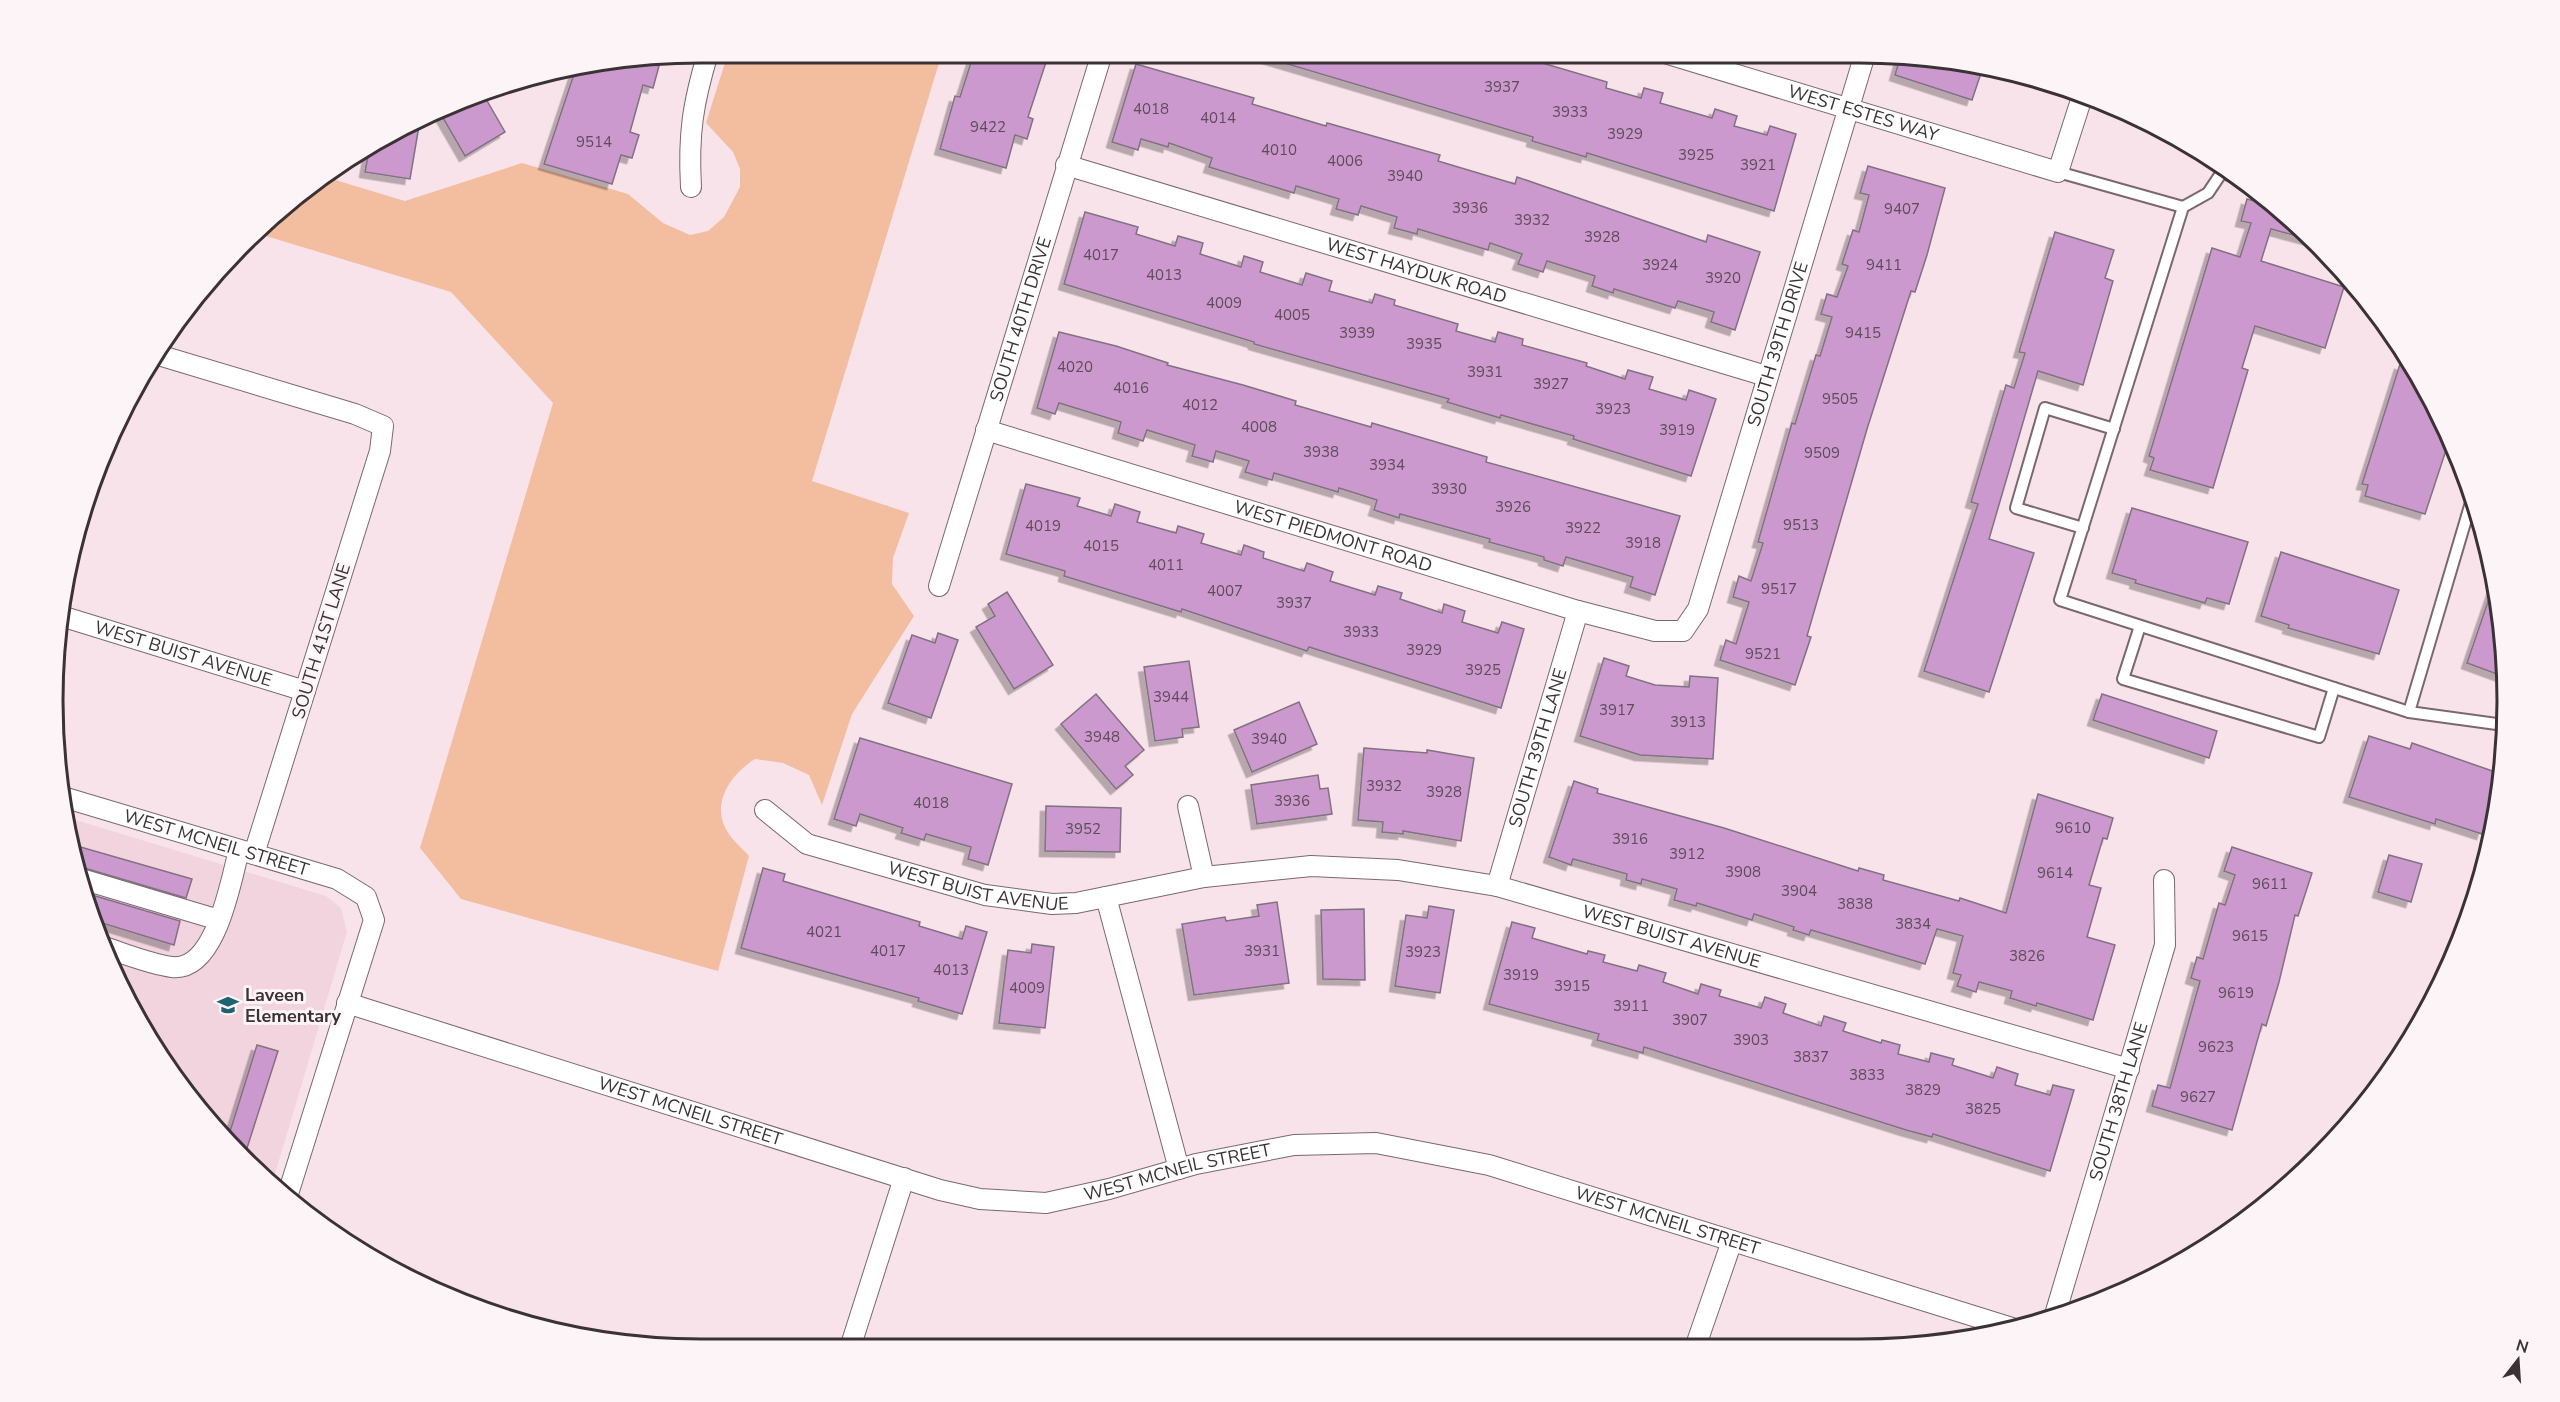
<svg xmlns="http://www.w3.org/2000/svg" width="2560" height="1402" font-family="'Nunito Sans',sans-serif">
<style>
.built{fill:#f2d4df}
.green{fill:#f2be9f}
.building{fill:#cb99cd;stroke:#807280;stroke-width:1.5;filter:url(#shadow)}
.lines{fill:none;stroke-linecap:round;stroke-linejoin:round}
.service-casing{stroke:#7b686f;stroke-width:14}
.minor-casing{stroke:#7b686f;stroke-width:22}
.service{stroke:#fff;stroke-width:10}
.minor{stroke:#fff;stroke-width:20}
.labels{text-anchor:middle;stroke-width:6;stroke-linejoin:round;paint-order:stroke}
.number-label{font-size:15px;fill:#5f4c5b}
.street-label{font-size:18px;fill:#3b3235;stroke:#fdf4f7}
.poi-label{font-size:18px;font-weight:bold;fill:#3b3235;stroke:#fdf4f7;text-anchor:start}
.rim{fill:none;stroke:#3b3235;stroke-width:3}
</style>
<defs>
<filter id="shadow"><feDropShadow dx="-5.5" dy="5.5" stdDeviation="0" flood-color="#0004"/></filter>
</defs>
<rect width="100%" height="100%" fill="#f9e3eb"/>
<polygon class="built" points="66,817 326,896 341,908 347,932 272,1184 214,1129 162,1061 102,949 75,869"/>
<path class="green" d="M 728,53 L 942,53 L 812,481 L 909,513 L 893,558 L 892,584 L 914,616 L 852,714 L 822,805 L 809,775 L 783,763 L 755,759 C 732,773 710,803 727,831 C 732,840 742,848 749,856 L 718,971 L 461,899 L 420,848 L 553,403 L 451,292 L 256,233 L 306,187 L 322,176 L 405,201 L 522,163 L 628,194 L 663,223 L 690,235 L 708,231 L 724,217 L 740,187 L 740,169 L 733,152 L 706,123 Z"/>
<g class="building">
<polygon points="974,53 1049,53 1028,117 1033,119 1027,139 1015,135 1006,168 940,149 955,96 960,97"/>
<polygon points="1264,53 1496,53 1512,58 1513,53 1542,53 1539,62 1607,82 1606,88 1641,98 1644,88 1663,93 1660,103 1712,118 1715,109 1737,116 1734,126 1767,135 1770,126 1796,134 1774,211 1587,153 1586,157 1532,141 1533,137 1264,57"/>
<polygon points="1901,54 1983,67 1972,100 1895,75"/>
<polygon points="634,59 659,66 653,88 643,85 630,132 639,135 632,158 621,155 612,184 544,164 577,65"/>
<polygon points="1136,64 1254,98 1252,104 1326,126 1327,123 1440,155 1438,161 1515,184 1517,177 1706,242 1708,235 1760,252 1735,330 1711,322 1714,312 1678,301 1675,308 1614,289 1613,293 1592,286 1595,276 1547,261 1543,272 1518,264 1522,254 1490,243 1488,250 1418,229 1417,234 1394,228 1397,217 1361,206 1358,215 1336,209 1339,199 1296,186 1294,193 1209,167 1212,158 1169,143 1168,147 1141,139 1138,150 1112,142"/>
<polygon points="482,92 505,132 465,156 439,111"/>
<polygon points="420,120 410,179 365,172 370,144"/>
<polygon points="1868,166 1945,188 1927,255 1915,292 1911,291 1867,429 1807,636 1811,637 1795,685 1720,660 1726,640 1736,644 1749,602 1733,597 1739,576 1751,581 1763,543 1758,542 1792,423 1795,424 1816,355 1820,356 1832,317 1821,314 1827,294 1837,297 1848,266 1842,264 1853,230 1859,232 1869,195 1860,193"/>
<polygon points="2247,199 2280,208 2312,240 2271,229 2261,261 2344,287 2325,348 2255,326 2242,368 2248,370 2213,488 2150,470 2154,458 2149,456 2212,248 2240,257 2251,223 2241,221"/>
<polygon points="1085,212 1138,227 1136,234 1175,246 1178,236 1203,243 1200,254 1241,267 1244,256 1263,262 1260,272 1302,285 1306,273 1332,281 1329,291 1372,303 1375,294 1395,300 1394,305 1458,324 1456,331 1495,342 1498,332 1523,339 1522,345 1587,363 1586,366 1625,379 1628,370 1653,377 1649,389 1686,400 1689,390 1716,399 1691,476 1573,439 1574,436 1501,415 1500,418 1447,402 1449,399 1254,344 1254,342 1064,284"/>
<polygon points="2055,232 2114,250 2105,278 2113,281 2083,385 2038,371 1989,539 2034,553 1989,692 1924,671 1978,504 1971,502 2006,385 2014,388 2025,353 2019,352"/>
<polygon points="1059,332 1116,346 1168,363 1167,365 1243,385 1296,401 1295,405 1371,427 1372,423 1487,457 1486,462 1680,516 1655,595 1630,587 1633,577 1600,567 1566,557 1563,566 1544,560 1544,557 1489,542 1490,539 1400,514 1399,518 1374,510 1377,500 1339,488 1338,492 1274,473 1272,480 1245,472 1249,461 1216,451 1213,462 1192,456 1195,445 1147,430 1143,441 1118,433 1121,422 1059,403 1055,414 1037,408"/>
<polygon points="2400,364 2412,368 2440,414 2450,438 2425,514 2365,496 2368,485 2362,484"/>
<polygon points="1026,484 1080,498 1077,506 1111,516 1115,504 1140,512 1137,522 1176,533 1178,526 1204,534 1201,543 1241,555 1244,545 1264,552 1263,558 1304,571 1307,563 1333,572 1330,581 1375,595 1378,586 1402,593 1400,599 1442,613 1444,604 1465,611 1462,622 1498,633 1502,622 1524,629 1501,708 1309,647 1307,651 1182,609 1181,612 1064,576 1065,571 1006,554"/>
<polygon points="2132,508 2248,542 2229,604 2207,598 2205,603 2135,583 2136,580 2112,573"/>
<polygon points="2281,552 2399,590 2379,654 2288,628 2289,625 2261,616"/>
<polygon points="2494,584 2506,658 2505,677 2467,663"/>
<polygon points="1007,592 1053,665 1014,689 976,627 995,616 988,604"/>
<polygon points="938,633 958,640 931,718 888,703 912,635 935,643"/>
<polygon points="1604,658 1629,666 1626,676 1655,685 1689,687 1690,676 1718,678 1713,759 1640,755 1580,736"/>
<polygon points="1189,661 1199,727 1182,729 1183,737 1155,741 1144,667"/>
<polygon points="1096,694 1144,750 1125,766 1133,775 1116,789 1061,724"/>
<polygon points="2102,694 2217,731 2209,758 2093,720"/>
<polygon points="1299,702 1317,744 1252,772 1234,730"/>
<polygon points="2369,736 2410,749 2412,743 2501,774 2482,834 2436,819 2435,824 2349,797"/>
<polygon points="860,738 1012,784 988,865 968,859 971,847 926,834 924,840 901,833 903,828 860,814 856,826 834,819"/>
<polygon points="1364,748 1427,753 1427,750 1474,758 1461,841 1403,831 1403,834 1382,832 1383,822 1358,820"/>
<polygon points="1318,775 1320,789 1328,788 1332,814 1257,824 1251,785"/>
<polygon points="1574,781 1598,789 1597,793 1724,828 1858,871 1859,868 1884,875 1883,880 1959,901 1960,898 2006,913 2038,794 2113,818 2107,839 2103,838 2089,885 2101,888 2087,937 2115,945 2093,1020 2037,1003 2036,1006 2010,998 2012,991 1979,982 1976,992 1957,986 1961,975 1953,973 1963,936 1937,929 1925,964 1811,930 1809,935 1793,930 1794,927 1754,914 1752,920 1697,903 1696,906 1674,900 1677,889 1642,879 1641,884 1626,880 1627,874 1573,859 1571,865 1549,857"/>
<polygon points="1046,806 1121,808 1120,852 1045,851"/>
<polygon points="70,844 192,879 186,898 81,867 74,867"/>
<polygon points="2232,847 2312,873 2298,916 2295,915 2279,982 2266,1026 2262,1024 2232,1130 2152,1106 2158,1085 2170,1088 2200,981 2191,978 2197,957 2203,959 2219,903 2225,905 2235,875 2224,871"/>
<polygon points="2389,855 2422,864 2411,902 2378,892"/>
<polygon points="763,868 785,874 783,881 920,922 919,926 962,939 966,926 987,932 962,1014 918,1001 919,998 741,948"/>
<polygon points="82,892 180,921 174,945 92,920"/>
<polygon points="1277,902 1289,983 1194,995 1182,924 1225,917 1226,921 1259,916 1257,905"/>
<polygon points="1429,906 1454,910 1440,993 1395,986 1406,915 1427,918"/>
<polygon points="1364,909 1365,980 1323,979 1321,910"/>
<polygon points="1512,922 1535,928 1532,938 1587,954 1588,951 1605,955 1603,962 1637,971 1639,965 1666,973 1663,982 1698,994 1701,984 1721,990 1719,996 1761,1008 1765,997 1786,1004 1783,1013 1821,1026 1824,1016 1846,1023 1843,1031 1881,1043 1882,1040 1900,1045 1898,1054 1929,1062 1931,1053 1954,1059 1952,1065 1993,1078 1997,1067 2018,1074 2015,1085 2050,1095 2053,1085 2074,1090 2050,1171 1933,1134 1932,1137 1906,1130 1644,1047 1643,1053 1597,1040 1599,1034 1489,1004"/>
<polygon points="1032,944 1054,947 1045,1028 999,1023 1008,950 1031,953"/>
<polygon points="257,1045 278,1051 247,1148 227,1141"/>
</g>
<g class="lines">
<defs>
<g id="service">
<polyline points="2224,169 2208,193 2183,207 2060,600 2409,712"/>
<polyline points="2058,172 2183,207"/>
<polyline points="2223,173 2237,178"/>
<polyline points="2472,499 2409,712 2504,725"/>
<polyline points="2083,528 2016,508 2045,408 2114,429"/>
<polyline points="2140,626 2123,679 2319,737 2334,688"/>
</g>
<g id="minor">
<path id="s1" d="M 1668,54 L 2058,172 L 2082,97"/>
<path id="s2" d="M 1066,165 L 1766,376"/>
<path d="M 691,187 C 688,134 693,103 708,53"/>
<polyline points="155,354 355,414 383,426 380,451 254,854"/>
<path id="s3" d="M 986,430 L 1578,611 L 1655,631 L 1683,631 L 1698,609 L 1865,54"/>
<path id="s4" d="M 939,586 L 1102,53"/>
<path id="s5" d="M 61,616 L 305,691"/>
<path id="s6" d="M 63,797 L 337,879 L 366,897 L 374,920 L 287,1197"/>
<polyline points="1188,806 1204,877"/>
<path id="s7" d="M 765,810 L 807,844 L 985,895 L 1052,904 L 1076,903 L 1204,877 L 1311,866 L 1398,870 L 1497,886 L 2129,1069"/>
<polyline points="78,878 219,920"/>
<path id="s8" d="M 1497,886 L 1578,611"/>
<polyline points="1106,897 1179,1169"/>
<path d="M 101,946 C 123,953 149,964 172,967 C 216,972 231,880 239,850"/>
<path id="s9" d="M 347,1003 L 940,1190 L 980,1199 L 1046,1203 L 1109,1189 L 1196,1164 L 1294,1145 L 1376,1143 L 1489,1165 L 2012,1328"/>
<path id="s10" d="M 2054,1318 L 2165,945 L 2164,880"/>
<polyline points="1696,1345 1732,1241"/>
<polyline points="850,1348 904,1178"/>
</g>
</defs>
<use href="#service" class="service-casing"/>
<use href="#minor" class="minor-casing"/>
<use href="#service" class="service"/>
<use href="#minor" class="minor"/>
</g>
<defs>
<symbol id="school-bare" viewBox="-9 -9 18 18"><path d="M0-5L7-2L0 1L-7-2ZM-4 1L0 2.5L4 1V4Q0 6-4 4Z" fill="#1b6571" stroke="#fdf4f7" stroke-width="2.5" paint-order="stroke"/></symbol>
</defs>
<g fill-rule="evenodd">
<use href="#school-bare" x="213" y="990" width="30" height="30"/>
</g>
<g class="labels">
<g class="number-label">
<text x="1502" y="92">3937</text>
<text x="1151" y="114">4018</text>
<text x="1570" y="117">3933</text>
<text x="1218" y="123">4014</text>
<text x="988" y="132">9422</text>
<text x="1625" y="139">3929</text>
<text x="594" y="147">9514</text>
<text x="1279" y="155">4010</text>
<text x="1696" y="160">3925</text>
<text x="1345" y="166">4006</text>
<text x="1758" y="170">3921</text>
<text x="1405" y="181">3940</text>
<text x="1470" y="213">3936</text>
<text x="1902" y="214">9407</text>
<text x="1532" y="225">3932</text>
<text x="1602" y="242">3928</text>
<text x="1101" y="260">4017</text>
<text x="1660" y="270">3924</text>
<text x="1884" y="270">9411</text>
<text x="1164" y="280">4013</text>
<text x="1723" y="283">3920</text>
<text x="1224" y="308">4009</text>
<text x="1292" y="320">4005</text>
<text x="1357" y="338">3939</text>
<text x="1863" y="338">9415</text>
<text x="1424" y="349">3935</text>
<text x="1075" y="372">4020</text>
<text x="1485" y="377">3931</text>
<text x="1551" y="389">3927</text>
<text x="1131" y="393">4016</text>
<text x="1840" y="404">9505</text>
<text x="1200" y="410">4012</text>
<text x="1613" y="414">3923</text>
<text x="1259" y="432">4008</text>
<text x="1677" y="435">3919</text>
<text x="1321" y="457">3938</text>
<text x="1822" y="458">9509</text>
<text x="1387" y="470">3934</text>
<text x="1449" y="494">3930</text>
<text x="1513" y="512">3926</text>
<text x="1801" y="530">9513</text>
<text x="1043" y="531">4019</text>
<text x="1583" y="533">3922</text>
<text x="1643" y="548">3918</text>
<text x="1101" y="551">4015</text>
<text x="1166" y="570">4011</text>
<text x="1779" y="594">9517</text>
<text x="1225" y="596">4007</text>
<text x="1294" y="608">3937</text>
<text x="1361" y="637">3933</text>
<text x="1424" y="655">3929</text>
<text x="1763" y="659">9521</text>
<text x="1483" y="675">3925</text>
<text x="1171" y="702">3944</text>
<text x="1617" y="715">3917</text>
<text x="1688" y="727">3913</text>
<text x="1102" y="742">3948</text>
<text x="1269" y="744">3940</text>
<text x="1384" y="791">3932</text>
<text x="1444" y="797">3928</text>
<text x="1292" y="806">3936</text>
<text x="931" y="808">4018</text>
<text x="2073" y="833">9610</text>
<text x="1083" y="834">3952</text>
<text x="1630" y="844">3916</text>
<text x="1687" y="859">3912</text>
<text x="1743" y="877">3908</text>
<text x="2055" y="878">9614</text>
<text x="2270" y="889">9611</text>
<text x="1799" y="896">3904</text>
<text x="1855" y="909">3838</text>
<text x="1913" y="929">3834</text>
<text x="824" y="937">4021</text>
<text x="2250" y="941">9615</text>
<text x="888" y="956">4017</text>
<text x="1262" y="956">3931</text>
<text x="1423" y="957">3923</text>
<text x="2027" y="961">3826</text>
<text x="951" y="975">4013</text>
<text x="1521" y="980">3919</text>
<text x="1572" y="991">3915</text>
<text x="1027" y="993">4009</text>
<text x="2236" y="998">9619</text>
<text x="1631" y="1011">3911</text>
<text x="1690" y="1025">3907</text>
<text x="1751" y="1045">3903</text>
<text x="2216" y="1052">9623</text>
<text x="1811" y="1062">3837</text>
<text x="1867" y="1080">3833</text>
<text x="1923" y="1095">3829</text>
<text x="2198" y="1102">9627</text>
<text x="1983" y="1114">3825</text>
</g>
<g class="street-label">
<text dy="6" stroke="none"><textPath href="#s1" startOffset="204">WEST ESTES WAY</textPath></text>
<text dy="6" stroke="none"><textPath href="#s2" startOffset="366">WEST HAYDUK ROAD</textPath></text>
<text dy="6" stroke="none"><textPath href="#s4" startOffset="279">SOUTH 40TH DRIVE</textPath></text>
<text dy="6" stroke="none"><textPath href="#s3" startOffset="1030">SOUTH 39TH DRIVE</textPath></text>
<text dy="6" stroke="none"><textPath href="#s3" startOffset="363">WEST PIEDMONT ROAD</textPath></text>
<text transform="translate(321 641) rotate(-73)" y="6">SOUTH 41ST LANE</text>
<text dy="6" stroke="none"><textPath href="#s5" startOffset="128">WEST BUIST AVENUE</textPath></text>
<text dy="6" stroke="none"><textPath href="#s8" startOffset="144">SOUTH 39TH LANE</textPath></text>
<text dy="6" stroke="none"><textPath href="#s6" startOffset="160">WEST MCNEIL STREET</textPath></text>
<text dy="6" stroke="none"><textPath href="#s7" startOffset="231">WEST BUIST AVENUE</textPath></text>
<text dy="6" stroke="none"><textPath href="#s7" startOffset="938">WEST BUIST AVENUE</textPath></text>
<text dy="6" stroke="none"><textPath href="#s10" startOffset="226">SOUTH 38TH LANE</textPath></text>
<text dy="6" stroke="none"><textPath href="#s9" startOffset="360">WEST MCNEIL STREET</textPath></text>
<text dy="6" stroke="none"><textPath href="#s9" startOffset="864">WEST MCNEIL STREET</textPath></text>
<text dy="6" stroke="none"><textPath href="#s9" startOffset="1368">WEST MCNEIL STREET</textPath></text>
</g>
<g class="poi-label">
<text x="245" y="1001">Laveen<tspan x="245" dy="21">Elementary</tspan></text>
</g>
</g>
<path d="M0 0H2560V1402H0ZM701 63H1859A638 638 0 0 1 2497 701V701A638 638 0 0 1 1859 1339H701A638 638 0 0 1 63 701V701A638 638 0 0 1 701 63Z" fill="#fdf4f7" fill-rule="evenodd"/>
<path class="rim" d="M701 63H1859A638 638 0 0 1 2497 701V701A638 638 0 0 1 1859 1339H701A638 638 0 0 1 63 701V701A638 638 0 0 1 701 63Z"/>
<g transform="translate(2518 1360) rotate(17)" stroke="#fdf4f7" stroke-width="4.5" paint-order="stroke">
<path d="M0-4.5L10 22L0 15L-10 22Z" fill="#3b3235"/>
<text y="-9" font-size="16" font-weight="bold" text-anchor="middle" fill="#3b3235">N</text>
</g>
</svg>
